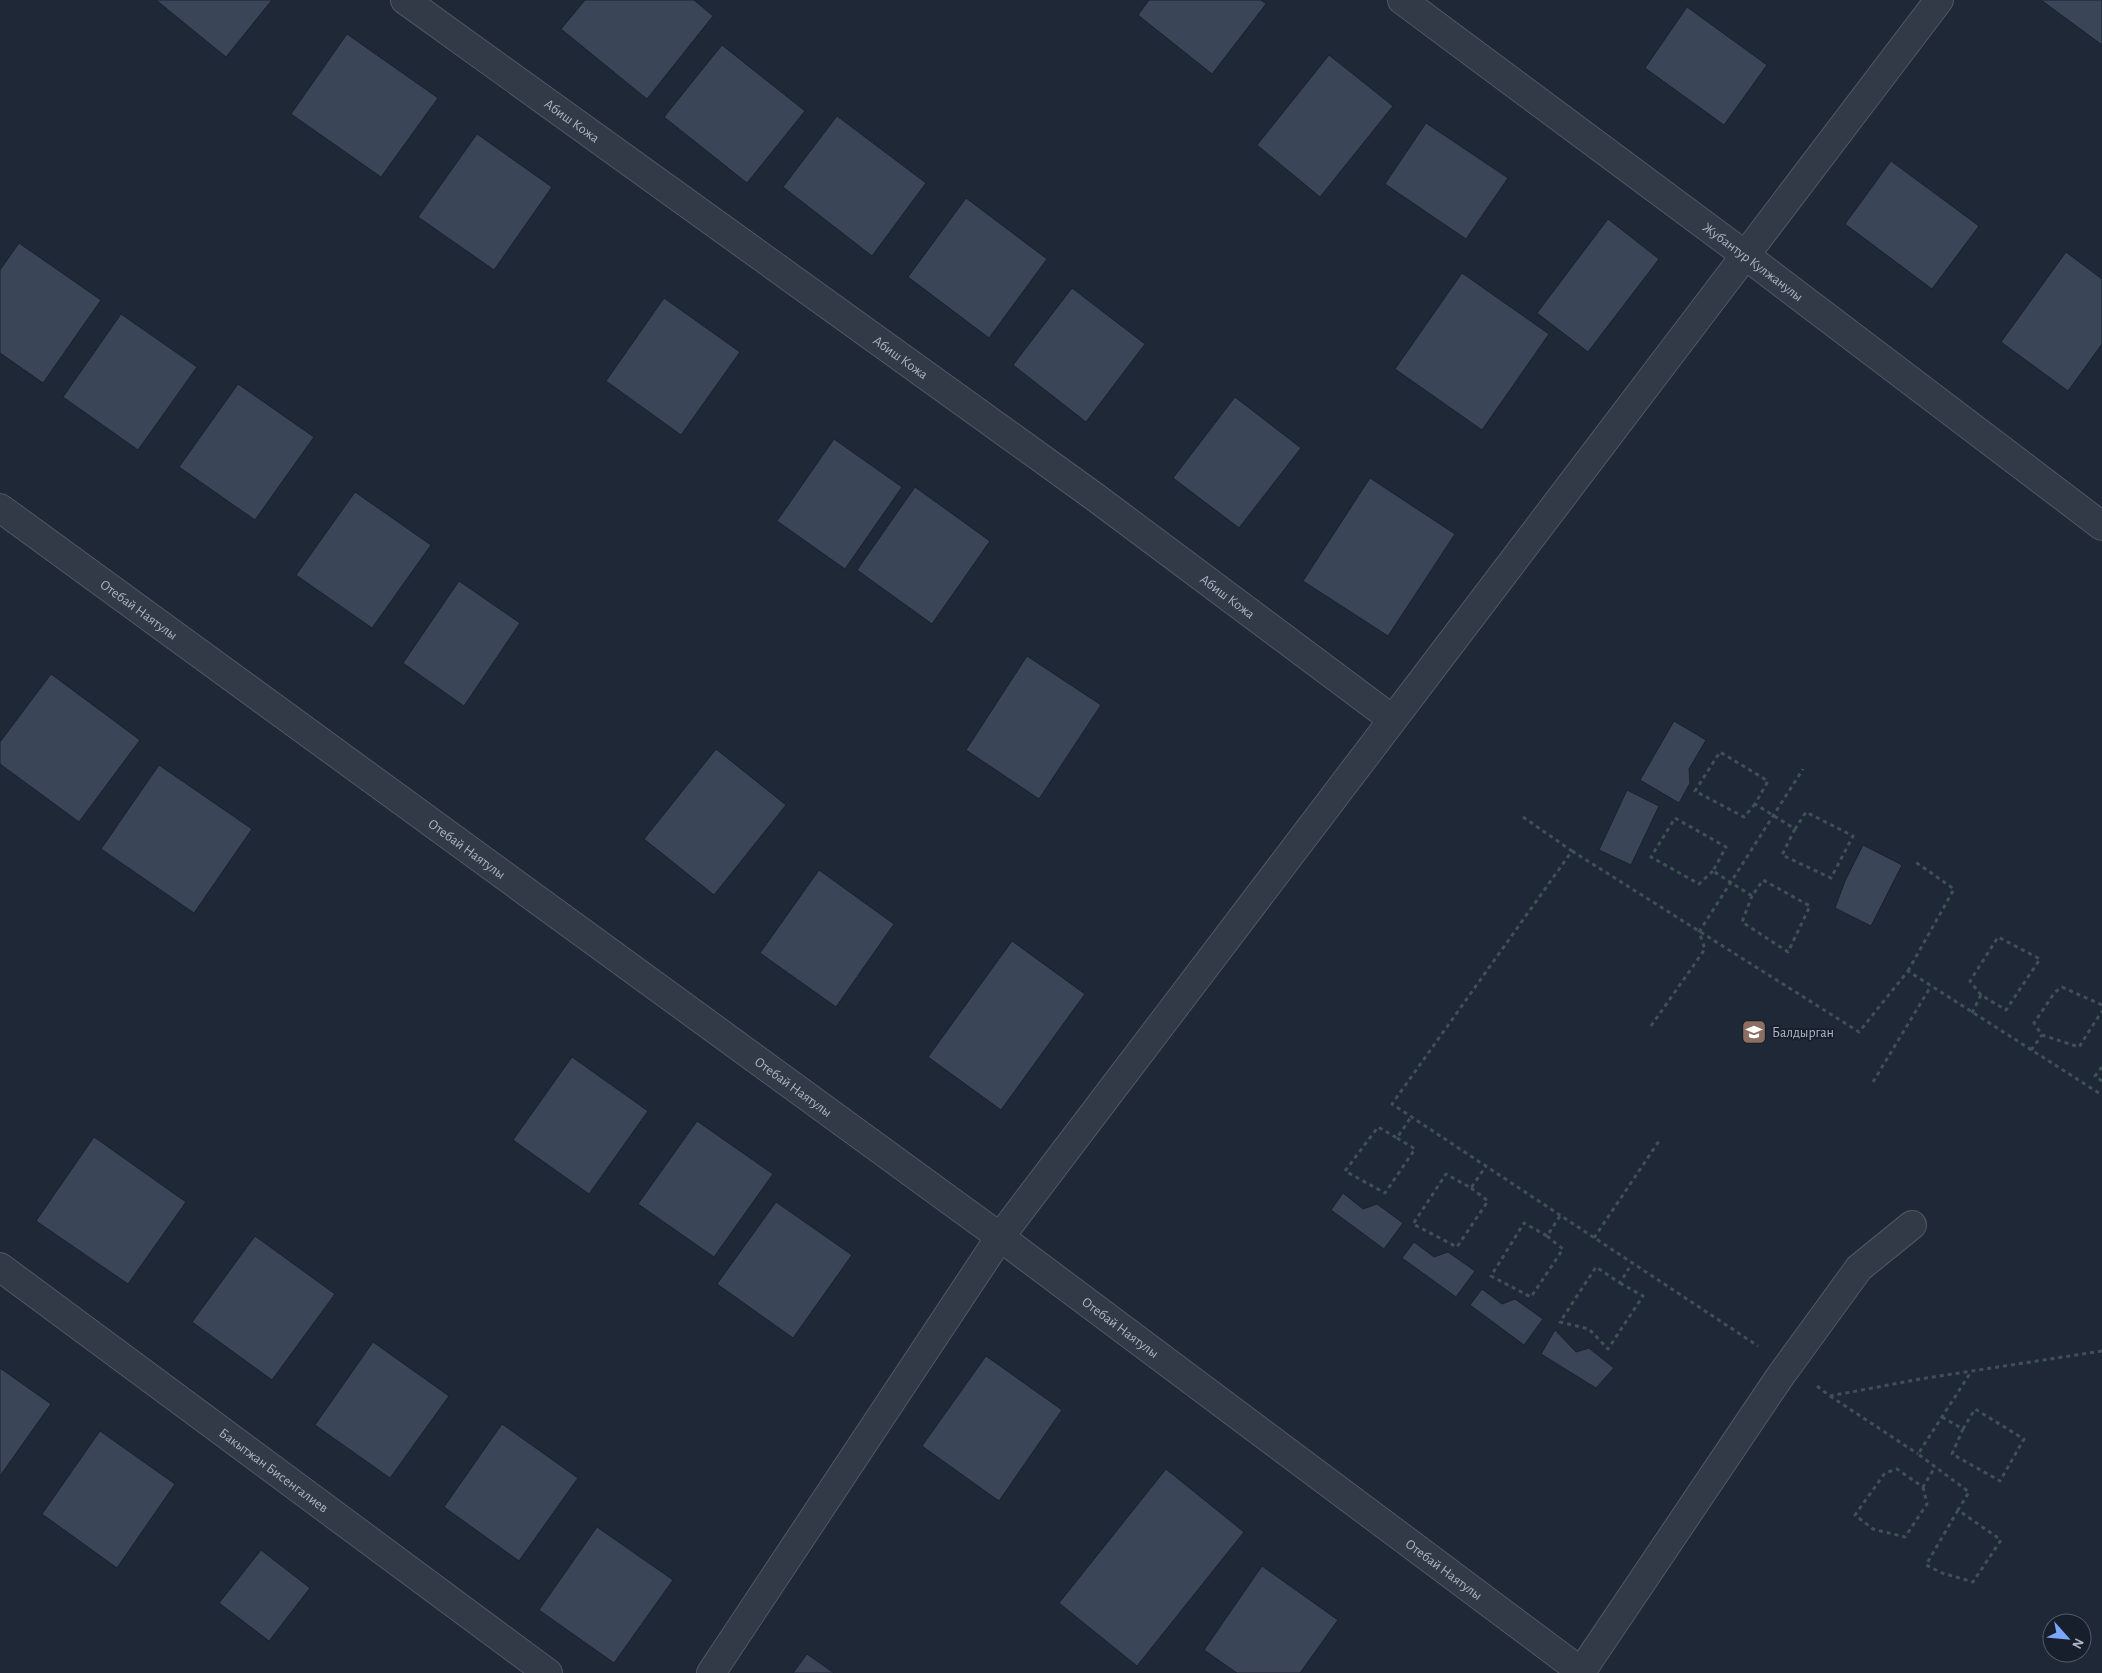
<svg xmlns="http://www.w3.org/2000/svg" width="2102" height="1673" font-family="'Alegreya Sans',sans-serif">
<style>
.building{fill:#3a4658;stroke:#1a212e}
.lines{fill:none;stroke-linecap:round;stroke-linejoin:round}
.minor-casing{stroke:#505766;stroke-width:30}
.path{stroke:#3e5256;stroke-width:3;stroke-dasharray:4 4;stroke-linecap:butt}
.minor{stroke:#323a48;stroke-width:28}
.labels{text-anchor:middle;stroke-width:4;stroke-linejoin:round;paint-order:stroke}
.street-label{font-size:14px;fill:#acb4c5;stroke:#181f2c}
.poi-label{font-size:14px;fill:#acb4c5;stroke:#181f2c;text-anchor:start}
</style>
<rect width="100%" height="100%" fill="#1f2837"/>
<g class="building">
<polygon points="156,0 272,0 226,57"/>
<polygon points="585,0 694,0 713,16 647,99 561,29"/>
<polygon points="1149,0 1261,0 1266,4 1212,74 1138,15"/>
<polygon points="2041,0 2102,0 2102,45"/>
<polygon points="1687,7 1767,65 1724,125 1645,68"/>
<polygon points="347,34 438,98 381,177 291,114"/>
<polygon points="722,45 805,111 747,183 664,117"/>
<polygon points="1329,55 1393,106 1320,197 1257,145"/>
<polygon points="837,116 926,183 872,256 783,187"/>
<polygon points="1426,123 1508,178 1466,239 1385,184"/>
<polygon points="477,134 552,187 494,270 418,217"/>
<polygon points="1891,161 1979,226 1932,289 1845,224"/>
<polygon points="966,198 1047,259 989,338 908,277"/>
<polygon points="1608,219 1659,259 1588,352 1537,313"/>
<polygon points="19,243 101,300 43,383 0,353 0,270"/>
<polygon points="2066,252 2102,279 2102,344 2068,391 2001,342"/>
<polygon points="1462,273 1549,334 1482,430 1395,369"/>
<polygon points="1072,288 1145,344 1086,422 1013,365"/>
<polygon points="664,298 740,352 681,435 606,381"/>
<polygon points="121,314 197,367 138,450 63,397"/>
<polygon points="238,384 314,437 255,520 179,467"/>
<polygon points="1235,397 1301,448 1239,528 1173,478"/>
<polygon points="834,439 902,487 845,569 777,521"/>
<polygon points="1370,478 1455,534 1388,636 1303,581"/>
<polygon points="915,487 990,541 932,624 857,570"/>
<polygon points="355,492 431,545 372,628 296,575"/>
<polygon points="459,581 520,623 464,706 403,663"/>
<polygon points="1027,656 1101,705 1039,799 966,750"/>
<polygon points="51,674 140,740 79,822 0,764 0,742"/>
<polygon points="1674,721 1706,740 1689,769 1690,783 1679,803 1640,780"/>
<polygon points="716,749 786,805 714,895 644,839"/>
<polygon points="159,765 252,829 194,913 101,849"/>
<polygon points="1627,790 1659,806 1631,865 1599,850"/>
<polygon points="1863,845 1902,865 1871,926 1835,908 1845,881"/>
<polygon points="819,870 894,924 836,1007 760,953"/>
<polygon points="1012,941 1085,994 1001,1110 928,1057"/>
<polygon points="572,1057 648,1111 589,1194 513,1140"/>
<polygon points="697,1121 773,1174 714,1257 638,1204"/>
<polygon points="94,1137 186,1202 128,1284 36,1221"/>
<polygon points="1343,1193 1363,1209 1377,1204 1403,1223 1384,1249 1331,1210"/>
<polygon points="776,1202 852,1255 793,1338 717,1284"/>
<polygon points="255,1236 335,1294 272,1380 192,1322"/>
<polygon points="1414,1242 1434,1257 1448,1252 1475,1271 1456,1297 1402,1258"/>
<polygon points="1482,1289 1502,1304 1515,1299 1543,1319 1524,1345 1470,1305"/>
<polygon points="1555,1330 1576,1352 1589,1348 1614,1368 1596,1388 1541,1354"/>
<polygon points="373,1342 449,1396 390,1478 315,1425"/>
<polygon points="986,1356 1062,1410 999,1501 922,1446"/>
<polygon points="0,1368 51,1404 0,1476"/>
<polygon points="502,1424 578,1478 519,1561 444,1507"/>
<polygon points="100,1431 175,1484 117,1568 42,1514"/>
<polygon points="1166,1469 1244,1532 1137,1666 1059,1603"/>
<polygon points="597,1527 673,1580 614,1663 539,1610"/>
<polygon points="261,1550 310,1588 269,1641 219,1603"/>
<polygon points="1262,1566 1338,1620 1300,1673 1237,1673 1204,1650"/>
<polygon points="807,1654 834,1673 793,1673"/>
</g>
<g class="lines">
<defs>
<g id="minor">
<path id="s1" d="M 405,0 L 1095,497 L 1392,719"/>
<path id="s2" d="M 1402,0 L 1745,255 L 2102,526"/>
<path id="s3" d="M 0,508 L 1000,1237 L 1583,1673"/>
<path id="s4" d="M 0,1267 L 548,1673"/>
<polyline points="1581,1672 1779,1378 1859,1268 1912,1225"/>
<polyline points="711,1673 1000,1237 1939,0"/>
</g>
</defs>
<use href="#minor" class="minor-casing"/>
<g class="path">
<polyline points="1755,804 1744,817 1695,791 1720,752 1768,781 1755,804 1795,829 1806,812 1853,836 1831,878 1782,855 1795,829"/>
<polyline points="1523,817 1572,851 1392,1104 1758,1346"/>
<polyline points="1572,851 1859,1032 1908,971 2102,1095"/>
<polyline points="1713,871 1699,884 1651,857 1675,818 1726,847 1713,871 1752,896 1763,880 1810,906 1788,952 1742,922 1752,896"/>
<polyline points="1908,971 1954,889 1914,861"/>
<polyline points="2102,1005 2062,987 2055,992 2034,1023 2042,1035 2079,1047 2102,1011"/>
<polyline points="1972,1013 1981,995 2006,1010 2040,959 1998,937 1970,981 1981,995"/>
<polyline points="1651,1026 1705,949 1699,932 1803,769"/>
<polyline points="2031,1050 2042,1035"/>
<polyline points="2102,1067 2095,1076 2102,1081"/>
<polyline points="1873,1082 1931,986"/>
<polyline points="1397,1138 1415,1149 1385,1193 1345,1171 1378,1127 1397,1138 1411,1117"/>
<polyline points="1471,1188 1488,1201 1457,1247 1413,1224 1446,1174 1471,1188 1486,1166"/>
<polyline points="1547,1236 1563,1249 1531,1297 1491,1276 1524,1223 1547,1236 1560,1216"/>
<polyline points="1594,1238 1659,1141"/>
<polyline points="1620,1283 1643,1296 1608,1349 1589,1329 1560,1322 1596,1267 1620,1283 1629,1268"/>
<polyline points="1817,1386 1830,1396 1920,1379 2102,1351"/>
<polyline points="1830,1396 1918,1454"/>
<polyline points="1942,1417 1963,1429 1975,1409 2024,1439 2000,1481 1952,1454 1963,1429"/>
<polyline points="1923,1487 1927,1504 1905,1537 1873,1529 1855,1515 1885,1473 1897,1469 1923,1487 1935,1467"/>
<polyline points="1958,1510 1926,1565 1942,1573 1973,1582 2001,1540 1958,1510 1969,1492 1918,1454 1971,1372"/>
</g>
<use href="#minor" class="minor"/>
</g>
<defs>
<symbol id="school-square" viewBox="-11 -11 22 22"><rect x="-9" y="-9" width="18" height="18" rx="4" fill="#8d6e63" stroke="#181f2c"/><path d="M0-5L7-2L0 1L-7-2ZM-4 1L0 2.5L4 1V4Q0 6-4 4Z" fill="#fff"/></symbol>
</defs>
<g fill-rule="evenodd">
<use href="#school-square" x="1740" y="1018" width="28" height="28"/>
</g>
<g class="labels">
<g class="street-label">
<text dy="5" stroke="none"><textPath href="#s1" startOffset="206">Абиш Кожа</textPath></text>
<text dy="5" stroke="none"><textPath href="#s2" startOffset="438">Жубантур Кулжанулы</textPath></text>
<text dy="5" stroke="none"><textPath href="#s1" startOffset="611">Абиш Кожа</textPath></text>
<text dy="5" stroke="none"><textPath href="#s1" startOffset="1016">Абиш Кожа</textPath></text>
<text dy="5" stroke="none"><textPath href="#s3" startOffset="172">Отебай Наятулы</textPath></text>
<text dy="5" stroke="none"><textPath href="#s3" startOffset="578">Отебай Наятулы</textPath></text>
<text dy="5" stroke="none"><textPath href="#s3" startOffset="982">Отебай Наятулы</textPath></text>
<text dy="5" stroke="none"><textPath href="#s3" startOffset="1388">Отебай Наятулы</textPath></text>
<text dy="5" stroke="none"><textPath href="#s4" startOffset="341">Бакытжан Бисенгалиев</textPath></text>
<text dy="5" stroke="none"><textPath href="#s3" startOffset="1792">Отебай Наятулы</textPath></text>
</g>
<g class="poi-label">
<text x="1772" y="1037">Балдырган</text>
</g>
</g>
<g transform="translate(2067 1638) rotate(117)"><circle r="24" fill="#181f2c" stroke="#535b69"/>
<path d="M0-4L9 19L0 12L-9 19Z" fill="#7aa6fc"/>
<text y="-8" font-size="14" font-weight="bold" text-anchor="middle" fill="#acb4c5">N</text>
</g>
</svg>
